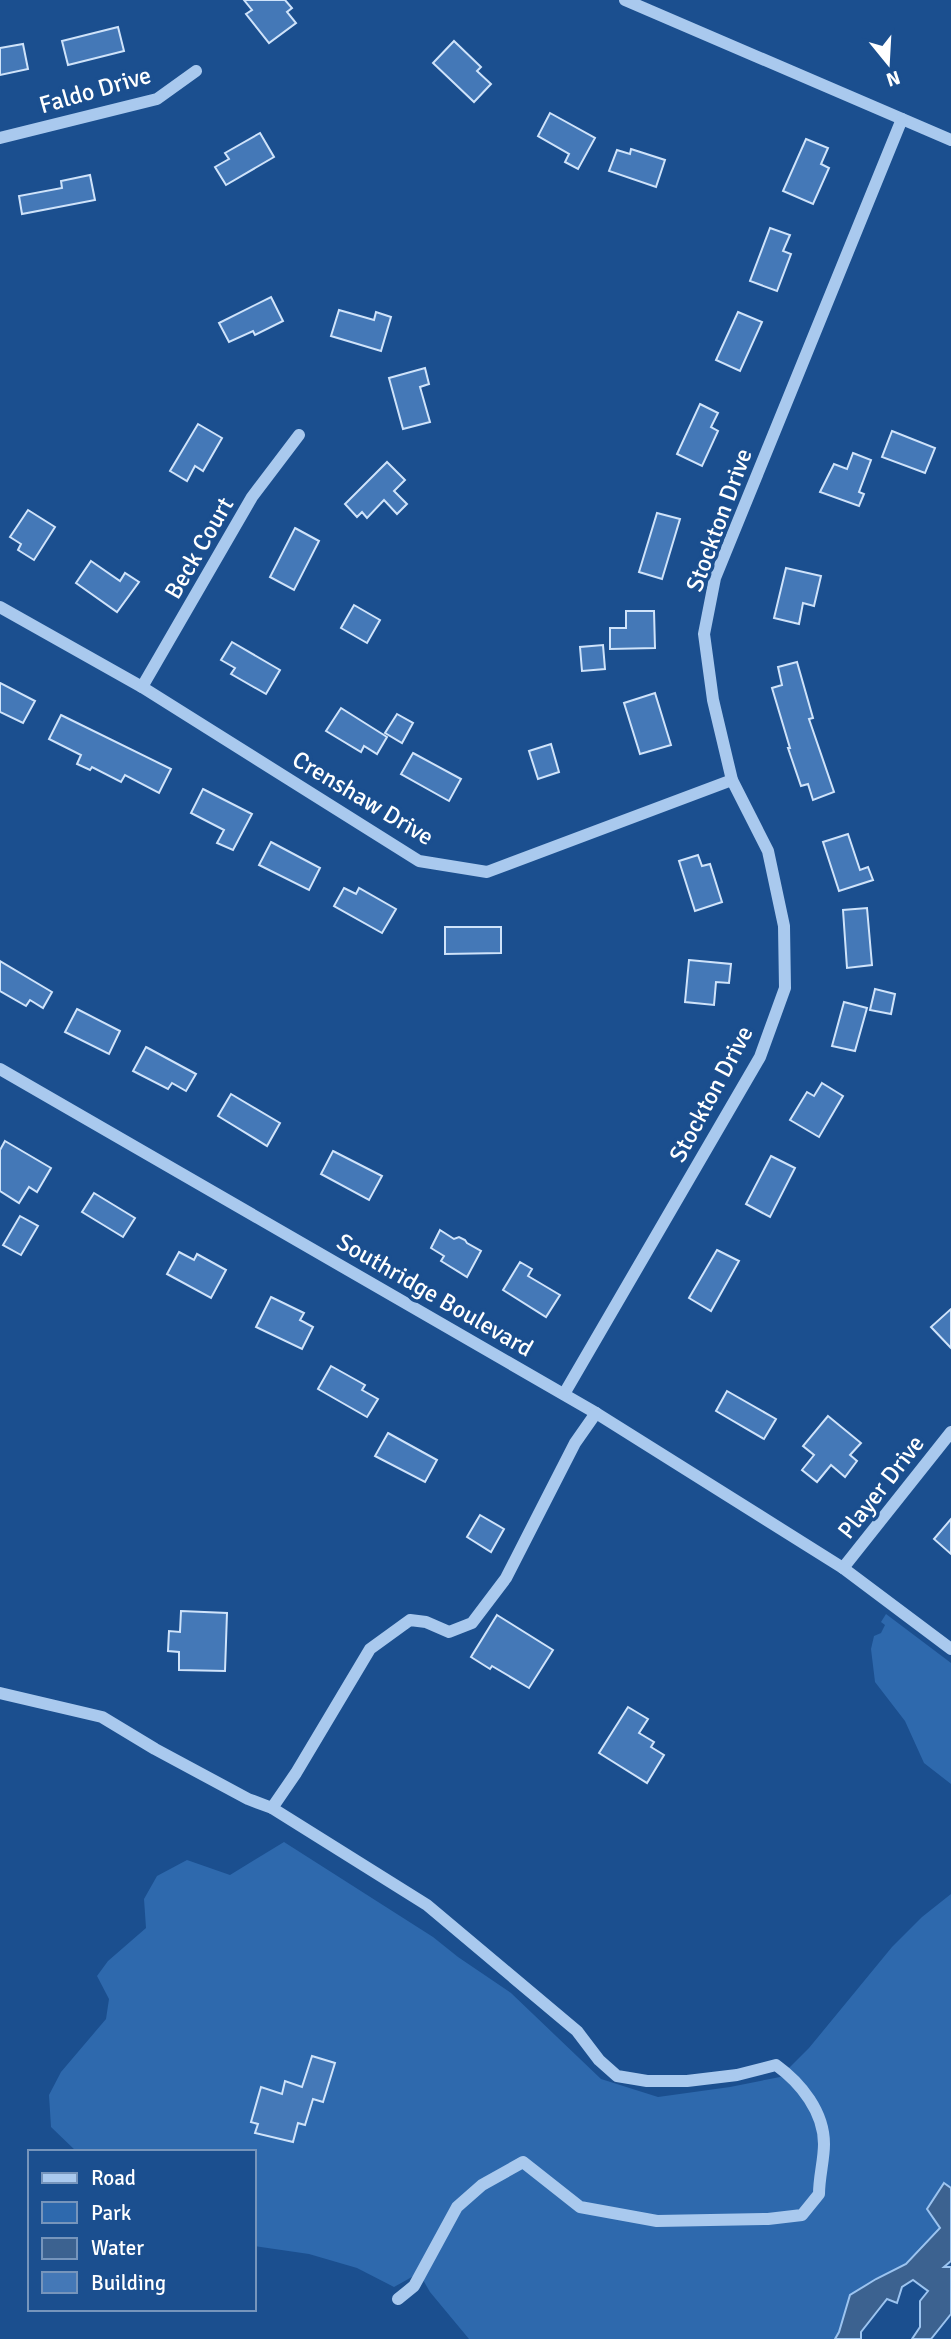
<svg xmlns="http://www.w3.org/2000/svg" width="951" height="2339" font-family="Signika,sans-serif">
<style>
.green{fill:#2e69ad}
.water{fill:#3c6290;stroke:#9cc4f0;stroke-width:2}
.building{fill:#4478b7;stroke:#cfe3fa;stroke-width:2}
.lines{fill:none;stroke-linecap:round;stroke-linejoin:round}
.minor{stroke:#a9c9ee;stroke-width:12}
.labels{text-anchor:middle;stroke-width:7;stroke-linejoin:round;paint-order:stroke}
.street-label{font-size:24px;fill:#fff;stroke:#1b4f8f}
</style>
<rect width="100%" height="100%" fill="#1b4f8f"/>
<g class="green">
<polygon points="886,1614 951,1663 951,1784 924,1763 905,1721 875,1682 871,1649 874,1636 881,1633 885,1625 881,1622"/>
<polygon points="284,1842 433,1937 458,1957 511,1993 601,2079 658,2097 730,2087 780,2077 809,2048 892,1947 922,1917 951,1894 951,2188 944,2184 940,2228 907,2264 876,2279 850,2295 839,2332 835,2339 469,2339 430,2292 419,2273 394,2287 357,2268 309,2254 254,2246 254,2152 77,2152 51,2127 49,2095 61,2072 106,2019 109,1999 97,1976 108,1961 146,1928 144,1899 157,1876 187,1860 230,1875"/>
</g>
<polygon class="water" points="944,2183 951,2188 951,2261 944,2267 951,2267 951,2314 931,2339 912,2339 920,2327 920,2301 928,2291 913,2280 902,2287 897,2303 887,2299 861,2332 861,2339 835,2339 839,2332 850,2295 876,2279 906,2264 940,2228 927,2209"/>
<g class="building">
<polygon points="244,0 285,0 292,8 287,12 296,23 269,43 246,14 252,10"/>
<polygon points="118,27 124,51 68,65 62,41"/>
<polygon points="454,41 481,67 477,71 491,84 474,102 433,63"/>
<polygon points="23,44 28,69 0,75 0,48"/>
<polygon points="550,113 595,138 578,169 565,162 569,154 538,136"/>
<polygon points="260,133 274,157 226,185 215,167 229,159 225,153"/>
<polygon points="806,139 828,148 821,164 829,168 813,204 783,191"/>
<polygon points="631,149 665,160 656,187 609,171 617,150 630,154"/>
<polygon points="90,175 95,200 22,214 19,196 62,188 61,181"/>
<polygon points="770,228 790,235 783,251 791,254 777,291 750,281"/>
<polygon points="271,297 283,321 255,335 253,331 229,342 219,323"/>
<polygon points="339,310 374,320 376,312 391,317 381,351 331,336"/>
<polygon points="738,312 762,322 740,371 716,360"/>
<polygon points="425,368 429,384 420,387 430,422 403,429 389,378"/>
<polygon points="700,404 718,413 711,427 718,431 702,466 677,454"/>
<polygon points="198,424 222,438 203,471 195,466 187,481 170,471"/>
<polygon points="892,431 935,448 925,473 882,457"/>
<polygon points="853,453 871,460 859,492 864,494 859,506 820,492 834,464 847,469"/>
<polygon points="387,462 405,480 394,491 407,504 397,514 384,500 367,518 362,512 357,517 345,504"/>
<polygon points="28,510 55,527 34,560 18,550 21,544 10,537"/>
<polygon points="657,513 680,519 662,579 639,572"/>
<polygon points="295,528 319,541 294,590 270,577"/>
<polygon points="91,561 120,581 125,573 139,582 117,612 76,583"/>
<polygon points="786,568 821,576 814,606 803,603 799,624 774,618"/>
<polygon points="354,605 380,620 367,643 341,628"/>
<polygon points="626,611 654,611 655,648 610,649 610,628 626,628"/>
<polygon points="232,642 280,670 266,694 231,674 235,668 221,660"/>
<polygon points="603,645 605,669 582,671 580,647"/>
<polygon points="797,662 813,718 809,719 834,792 813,800 808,784 801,786 788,748 790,748 772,688 782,685 778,667"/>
<polygon points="0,683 35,701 23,723 0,712"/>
<polygon points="655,693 671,745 640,754 624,703"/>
<polygon points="341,708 387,737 377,754 364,746 361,752 326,731"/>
<polygon points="397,714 413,723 402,743 385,733"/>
<polygon points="61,715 171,769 159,793 125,775 121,782 92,767 90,770 77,764 81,755 49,739"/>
<polygon points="551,744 559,772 538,779 529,751"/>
<polygon points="413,753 461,779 449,801 401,774"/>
<polygon points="203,789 252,814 233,850 217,843 224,830 191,813"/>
<polygon points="848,834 860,870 868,867 873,880 839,891 823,842"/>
<polygon points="271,842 320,868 309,890 259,865"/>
<polygon points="698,855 702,866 710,864 722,902 695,911 679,861"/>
<polygon points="344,888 356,894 359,888 396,909 382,933 334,906"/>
<polygon points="867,908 872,965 847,968 843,910"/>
<polygon points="445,927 501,927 501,953 445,954"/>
<polygon points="689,960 731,964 729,983 716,982 714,1005 685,1002"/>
<polygon points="0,961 52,992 43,1008 30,1000 26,1006 0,991"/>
<polygon points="875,989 895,994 891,1014 870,1010"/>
<polygon points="844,1002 867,1008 855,1051 832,1046"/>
<polygon points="77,1009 120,1031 109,1054 65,1032"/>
<polygon points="146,1047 196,1074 186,1091 172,1083 168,1089 133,1071"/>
<polygon points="822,1083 843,1096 819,1137 790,1120 807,1092 814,1096"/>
<polygon points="231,1094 280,1123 267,1146 218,1116"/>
<polygon points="5,1141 51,1168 37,1192 29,1187 19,1203 0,1191 0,1150"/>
<polygon points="333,1151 382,1176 369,1200 321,1174"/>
<polygon points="771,1156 795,1168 770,1217 746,1204"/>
<polygon points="94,1193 135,1218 123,1237 82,1212"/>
<polygon points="20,1216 38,1226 21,1255 3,1245"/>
<polygon points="440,1230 454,1239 459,1237 465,1240 467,1243 481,1251 467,1277 441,1261 444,1256 431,1248"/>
<polygon points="717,1250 739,1261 711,1311 689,1298"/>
<polygon points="179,1252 194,1260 197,1254 226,1270 211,1298 167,1274"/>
<polygon points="520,1262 532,1269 528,1276 560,1295 546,1317 503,1290"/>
<polygon points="271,1297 304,1313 300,1320 313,1327 302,1349 256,1327"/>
<polygon points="951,1309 951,1348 931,1327"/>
<polygon points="331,1366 365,1385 362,1390 378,1399 367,1417 318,1389"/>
<polygon points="727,1391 776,1419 764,1439 716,1411"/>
<polygon points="828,1416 861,1443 850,1455 857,1461 845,1477 831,1465 817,1482 802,1470 814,1455 803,1446"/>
<polygon points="388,1433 437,1460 425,1482 375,1456"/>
<polygon points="480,1515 504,1529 491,1552 467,1537"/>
<polygon points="951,1519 951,1554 934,1539"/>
<polygon points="181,1611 227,1613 225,1671 179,1670 179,1652 168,1651 169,1631 180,1632"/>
<polygon points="497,1615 553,1650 529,1688 492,1666 490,1669 471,1657"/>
<polygon points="628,1707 648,1719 639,1733 654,1742 651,1747 664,1755 647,1783 599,1753"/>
<polygon points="312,2056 335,2063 323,2102 313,2099 305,2125 298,2123 293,2142 255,2133 258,2124 251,2122 261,2087 282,2094 285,2081 302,2087"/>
</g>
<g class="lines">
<g class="minor">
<polyline points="625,0 951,140"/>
<polyline points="0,138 157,99 196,71"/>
<polyline points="0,607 142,687 419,861 487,872 732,780"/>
<polyline points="142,687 252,497 299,435"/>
<polyline points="0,1069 596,1413 843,1568 951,1649"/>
<polyline points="564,1394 760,1057 785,988 784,926 768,851 732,780 713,700 704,634 715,578 902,119"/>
<polyline points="843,1568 951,1432"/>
<polyline points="0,1693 102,1717 155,1749 248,1799 272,1808 296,1773 370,1649 410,1620 426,1622 449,1632 472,1623 506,1578 575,1443 596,1413"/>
<path d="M 272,1808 L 427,1905 L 577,2031 L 599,2060 L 617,2076 L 647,2081 L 687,2081 L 737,2075 L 776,2065 C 801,2083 824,2112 824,2144 C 824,2160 819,2177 819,2194 L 802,2215 L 768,2219 L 657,2221 L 580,2207 L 523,2162 L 482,2185 L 457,2207 L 414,2286 L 398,2299"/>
</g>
</g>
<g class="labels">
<g class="street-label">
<text transform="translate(95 90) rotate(-16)" y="8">Faldo Drive</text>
<text transform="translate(719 520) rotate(-70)" y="8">Stockton Drive</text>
<text transform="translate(199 548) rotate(-60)" y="8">Beck Court</text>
<text transform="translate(363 798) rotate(31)" y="8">Crenshaw Drive</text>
<text transform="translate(711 1094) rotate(-62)" y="8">Stockton Drive</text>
<text transform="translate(435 1295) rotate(30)" y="8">Southridge Boulevard</text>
<text transform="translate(881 1487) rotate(-52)" y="8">Player Drive</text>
</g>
</g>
<rect x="28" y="2150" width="228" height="161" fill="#1b4f8f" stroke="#7695bc" stroke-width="2"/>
<rect x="42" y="2173" width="35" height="10" fill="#a9c9ee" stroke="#7695bc" stroke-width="2"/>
<text x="91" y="2185" font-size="21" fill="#ffffff">Road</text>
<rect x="42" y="2202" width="35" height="21" fill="#2e69ad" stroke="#7695bc" stroke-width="2"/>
<text x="91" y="2220" font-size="21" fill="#ffffff">Park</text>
<rect x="42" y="2238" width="35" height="21" fill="#3c6290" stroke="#7695bc" stroke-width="2"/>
<text x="91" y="2255" font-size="21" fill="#ffffff">Water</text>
<rect x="42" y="2272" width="35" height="21" fill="#4478b7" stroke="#7695bc" stroke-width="2"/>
<text x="91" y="2290" font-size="21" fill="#ffffff">Building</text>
<g transform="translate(888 63) rotate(162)" stroke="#1b4f8f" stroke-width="5" paint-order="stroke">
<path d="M0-5L12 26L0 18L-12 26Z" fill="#ffffff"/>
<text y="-10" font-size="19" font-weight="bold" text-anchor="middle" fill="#ffffff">N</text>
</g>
</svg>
